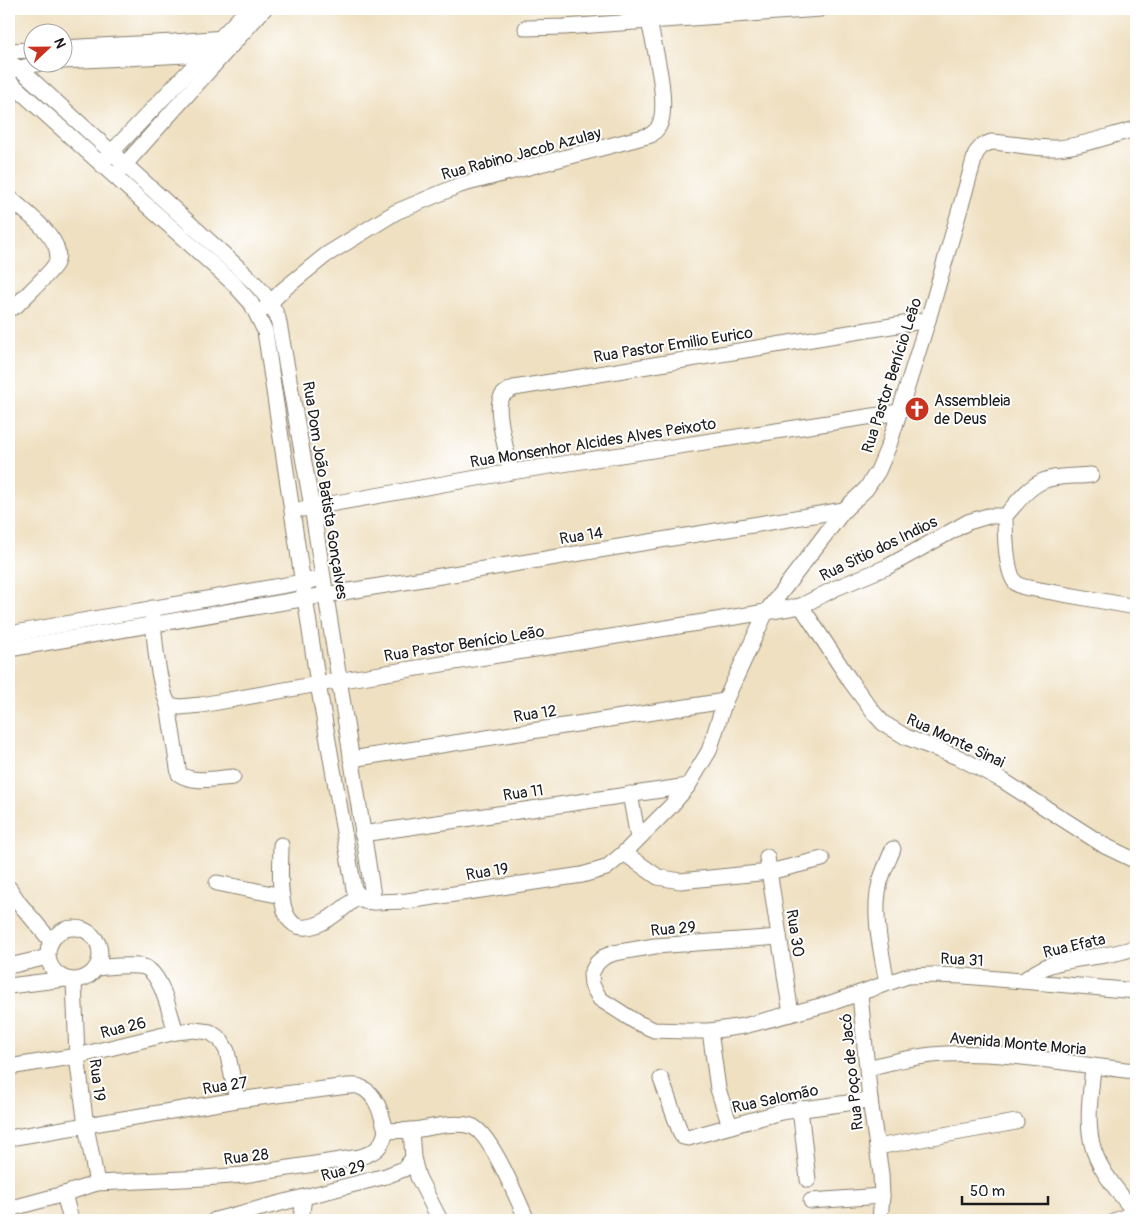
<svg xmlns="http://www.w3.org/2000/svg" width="1145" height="1229" font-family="Pangolin,sans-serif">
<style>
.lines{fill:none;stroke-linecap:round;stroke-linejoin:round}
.minor-casing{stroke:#867e6e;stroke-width:17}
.minor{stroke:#fff;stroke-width:15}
.labels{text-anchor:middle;stroke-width:4;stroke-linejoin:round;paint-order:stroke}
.street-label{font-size:16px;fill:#1c1c1c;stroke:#fff}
.poi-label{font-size:16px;fill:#1c1c1c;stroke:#fff;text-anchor:start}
</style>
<rect width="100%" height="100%" fill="#fff"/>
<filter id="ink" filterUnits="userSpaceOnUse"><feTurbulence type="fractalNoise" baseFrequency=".02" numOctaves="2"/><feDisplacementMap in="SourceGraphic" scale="10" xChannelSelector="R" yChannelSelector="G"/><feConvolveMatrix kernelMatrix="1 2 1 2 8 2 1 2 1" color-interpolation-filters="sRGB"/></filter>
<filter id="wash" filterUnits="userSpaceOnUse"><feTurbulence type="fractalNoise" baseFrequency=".0096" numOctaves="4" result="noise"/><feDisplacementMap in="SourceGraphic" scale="20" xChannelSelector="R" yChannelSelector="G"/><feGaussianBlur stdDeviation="1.12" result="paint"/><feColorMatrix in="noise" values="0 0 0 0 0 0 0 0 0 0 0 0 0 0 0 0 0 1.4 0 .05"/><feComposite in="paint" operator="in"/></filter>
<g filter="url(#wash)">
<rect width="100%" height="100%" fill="#efe0c1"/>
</g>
<g filter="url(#ink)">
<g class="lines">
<defs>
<g id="minor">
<polyline points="526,28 564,27 820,9"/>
<polyline points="62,48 174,42 224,38"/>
<polyline points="9,51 32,50"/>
<polyline points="62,61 208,54"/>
<path d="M 9,62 L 20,69 L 242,271 C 258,286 269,297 278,318 L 312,507 L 374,902"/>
<polyline points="13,70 44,62"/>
<polyline points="9,81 233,283 251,303 265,331 318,684 354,889 364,901 374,902 407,901 582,875 606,868 624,853 671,806 688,786 709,751 725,701 766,612 801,606 836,588 887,567 968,522 988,516 1005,516"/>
<polyline points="106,158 248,9"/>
<polyline points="119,171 264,9"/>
<path d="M 9,197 C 23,211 67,240 56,263 C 53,271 24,297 16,306 L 9,309"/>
<path d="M 264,309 L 284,289 L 326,255 L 396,212 L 460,185 L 651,135 C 654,132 657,130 659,126 C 670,104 654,46 649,21"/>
<path d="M 511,472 C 508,457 496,414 500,401 C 501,394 508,391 514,388 L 928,320"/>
<path d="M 1091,475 C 1076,477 1057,475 1043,481 C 1027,488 1016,504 1005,516 C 1005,530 1006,571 1015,582 C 1018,586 1024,587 1029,588 L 1136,607"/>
<polyline points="302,509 511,472 899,412"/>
<polyline points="801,606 851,682 874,713 883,723 906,737 960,758 1002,780 1105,846 1136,861"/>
<path d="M 152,608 C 155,642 156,673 168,705 L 180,707 L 201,705 L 318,684 L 766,612 L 844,510 L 866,489 L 878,471 L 889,445 L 928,320 L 976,153 L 982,146 L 991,142 C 1013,143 1035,149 1057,148 C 1084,146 1110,135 1136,129"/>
<polyline points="9,634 314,580"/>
<polyline points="9,649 325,595 844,510"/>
<path d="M 168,705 L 179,774 C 194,784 217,778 233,777"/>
<polyline points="351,759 725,701"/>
<polyline points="630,794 638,838"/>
<polyline points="362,834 688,786"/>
<path d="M 281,845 C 281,875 272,949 325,921 C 337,914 348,904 359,896"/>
<polyline points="624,853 658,877 680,881 769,872 822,859"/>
<polyline points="767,857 791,1014"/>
<polyline points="217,883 282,896"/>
<polyline points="9,888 19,903 51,941"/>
<circle cx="74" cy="954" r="26"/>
<polyline points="779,937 655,946 614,953 604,957 597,963 591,974 592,985 600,999 636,1022 654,1030 685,1031 710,1031 744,1026 828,1004 908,976 933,975 964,976 1136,991"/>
<polyline points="9,966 48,957"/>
<path d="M 96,968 C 109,967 132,964 144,967 C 162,973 170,1015 176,1032"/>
<polyline points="74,981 77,1056 86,1126 97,1183"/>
<path d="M 1023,981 C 1031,975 1040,969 1050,965 C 1078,956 1109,958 1136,947"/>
<path d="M 887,983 C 881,950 872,914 880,882 C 883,871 889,859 893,849"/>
<polyline points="9,986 65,979"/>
<polyline points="860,994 870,1100 881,1174 882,1196 880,1220"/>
<polyline points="710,1031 718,1089 730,1126"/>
<polyline points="9,1067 77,1056 176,1032 194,1030 210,1032 220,1039 227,1051 237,1100"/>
<path d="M 1093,1067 C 1091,1092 1086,1119 1092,1144 C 1098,1170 1119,1192 1135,1213"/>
<path d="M 868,1068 C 894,1061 919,1055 946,1054 C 1008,1051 1075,1065 1136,1071"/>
<polyline points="661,1079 681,1134 683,1137 688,1138 781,1112 870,1100"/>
<polyline points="800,1108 808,1180"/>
<polyline points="411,1130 413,1158 418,1177 440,1220"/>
<path d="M 386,1131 C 395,1130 404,1131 413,1130 C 431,1128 453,1121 471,1126 C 490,1131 518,1201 527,1220"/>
<path d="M 9,1138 L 237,1100 L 348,1086 C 351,1086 357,1085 360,1087 C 377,1093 382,1116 386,1131"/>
<polyline points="877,1147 1016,1122"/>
<polyline points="64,1194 71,1220"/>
<polyline points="811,1201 882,1196"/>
<path d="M 9,1209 L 64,1194 L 97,1183 L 204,1178 L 243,1175 L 360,1157 C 376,1152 382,1147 386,1131"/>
<polyline points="215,1220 386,1176 404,1169 413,1158"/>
<polyline points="301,1220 304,1197"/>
<polyline points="1117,1220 1136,1212"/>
</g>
</defs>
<use href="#minor" class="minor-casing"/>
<use href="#minor" class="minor"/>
</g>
</g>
<defs>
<symbol id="church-disc" viewBox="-11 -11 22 22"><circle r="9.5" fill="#c8321e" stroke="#fff"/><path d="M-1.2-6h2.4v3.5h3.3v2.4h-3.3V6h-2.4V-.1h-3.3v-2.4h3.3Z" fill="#fff"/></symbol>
</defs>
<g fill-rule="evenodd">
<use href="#church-disc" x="903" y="395" width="28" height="28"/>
</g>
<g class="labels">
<g class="street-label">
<text transform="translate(521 153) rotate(-15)" y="6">Rua Rabino Jacob Azulay</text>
<text transform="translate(673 344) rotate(-9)" y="6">Rua Pastor Emilio Eurico</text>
<text transform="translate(891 375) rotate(-72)" y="6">Rua Pastor Benício Leão</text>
<text transform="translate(593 442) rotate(-9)" y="6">Rua Monsenhor Alcides Alves Peixoto</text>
<text transform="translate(326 490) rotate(81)" y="6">Rua Dom João Batista Gonçalves</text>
<text transform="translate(581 535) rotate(-9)" y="6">Rua 14</text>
<text transform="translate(878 548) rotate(-26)" y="6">Rua Sitio dos Indios</text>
<text transform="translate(464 643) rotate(-9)" y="6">Rua Pastor Benício Leão</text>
<text transform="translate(535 713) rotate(-9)" y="6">Rua 12</text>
<text transform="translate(956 740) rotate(25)" y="6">Rua Monte Sinai</text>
<text transform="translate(523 792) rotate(-8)" y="6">Rua 11</text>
<text transform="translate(487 871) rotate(-9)" y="6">Rua 19</text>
<text transform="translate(673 928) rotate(-5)" y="6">Rua 29</text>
<text transform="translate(796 933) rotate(81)" y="6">Rua 30</text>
<text transform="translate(1074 945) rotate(-13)" y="6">Rua Efata</text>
<text transform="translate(962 959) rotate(3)" y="6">Rua 31</text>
<text transform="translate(123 1027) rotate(-14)" y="6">Rua 26</text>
<text transform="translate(1018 1043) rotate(5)" y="6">Avenida Monte Moria</text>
<text transform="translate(851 1072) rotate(-96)" y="6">Rua Poço de Jacó</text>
<text transform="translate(98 1080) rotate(83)" y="6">Rua 19</text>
<text transform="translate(225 1085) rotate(-9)" y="6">Rua 27</text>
<text transform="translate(775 1098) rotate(-12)" y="6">Rua Salomão</text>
<text transform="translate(246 1156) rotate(-7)" y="6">Rua 28</text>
<text transform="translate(343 1170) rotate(-14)" y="6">Rua 29</text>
</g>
<g class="poi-label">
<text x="934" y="406">Assembleia<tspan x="934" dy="18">de Deus</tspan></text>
</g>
</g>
<rect width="1145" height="1229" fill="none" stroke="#fff" stroke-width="30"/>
<g transform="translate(48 48) rotate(68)"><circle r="24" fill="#ffffff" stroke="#a4a4a4"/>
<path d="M0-4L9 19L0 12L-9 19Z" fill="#c8321e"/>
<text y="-8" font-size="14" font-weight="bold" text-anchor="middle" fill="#1c1c1c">N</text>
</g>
<path d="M962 1196v8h86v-8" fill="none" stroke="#1c1c1c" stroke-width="2.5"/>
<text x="970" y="1196" font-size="15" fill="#1c1c1c" stroke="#ffffff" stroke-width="4" paint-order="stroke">50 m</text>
</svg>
